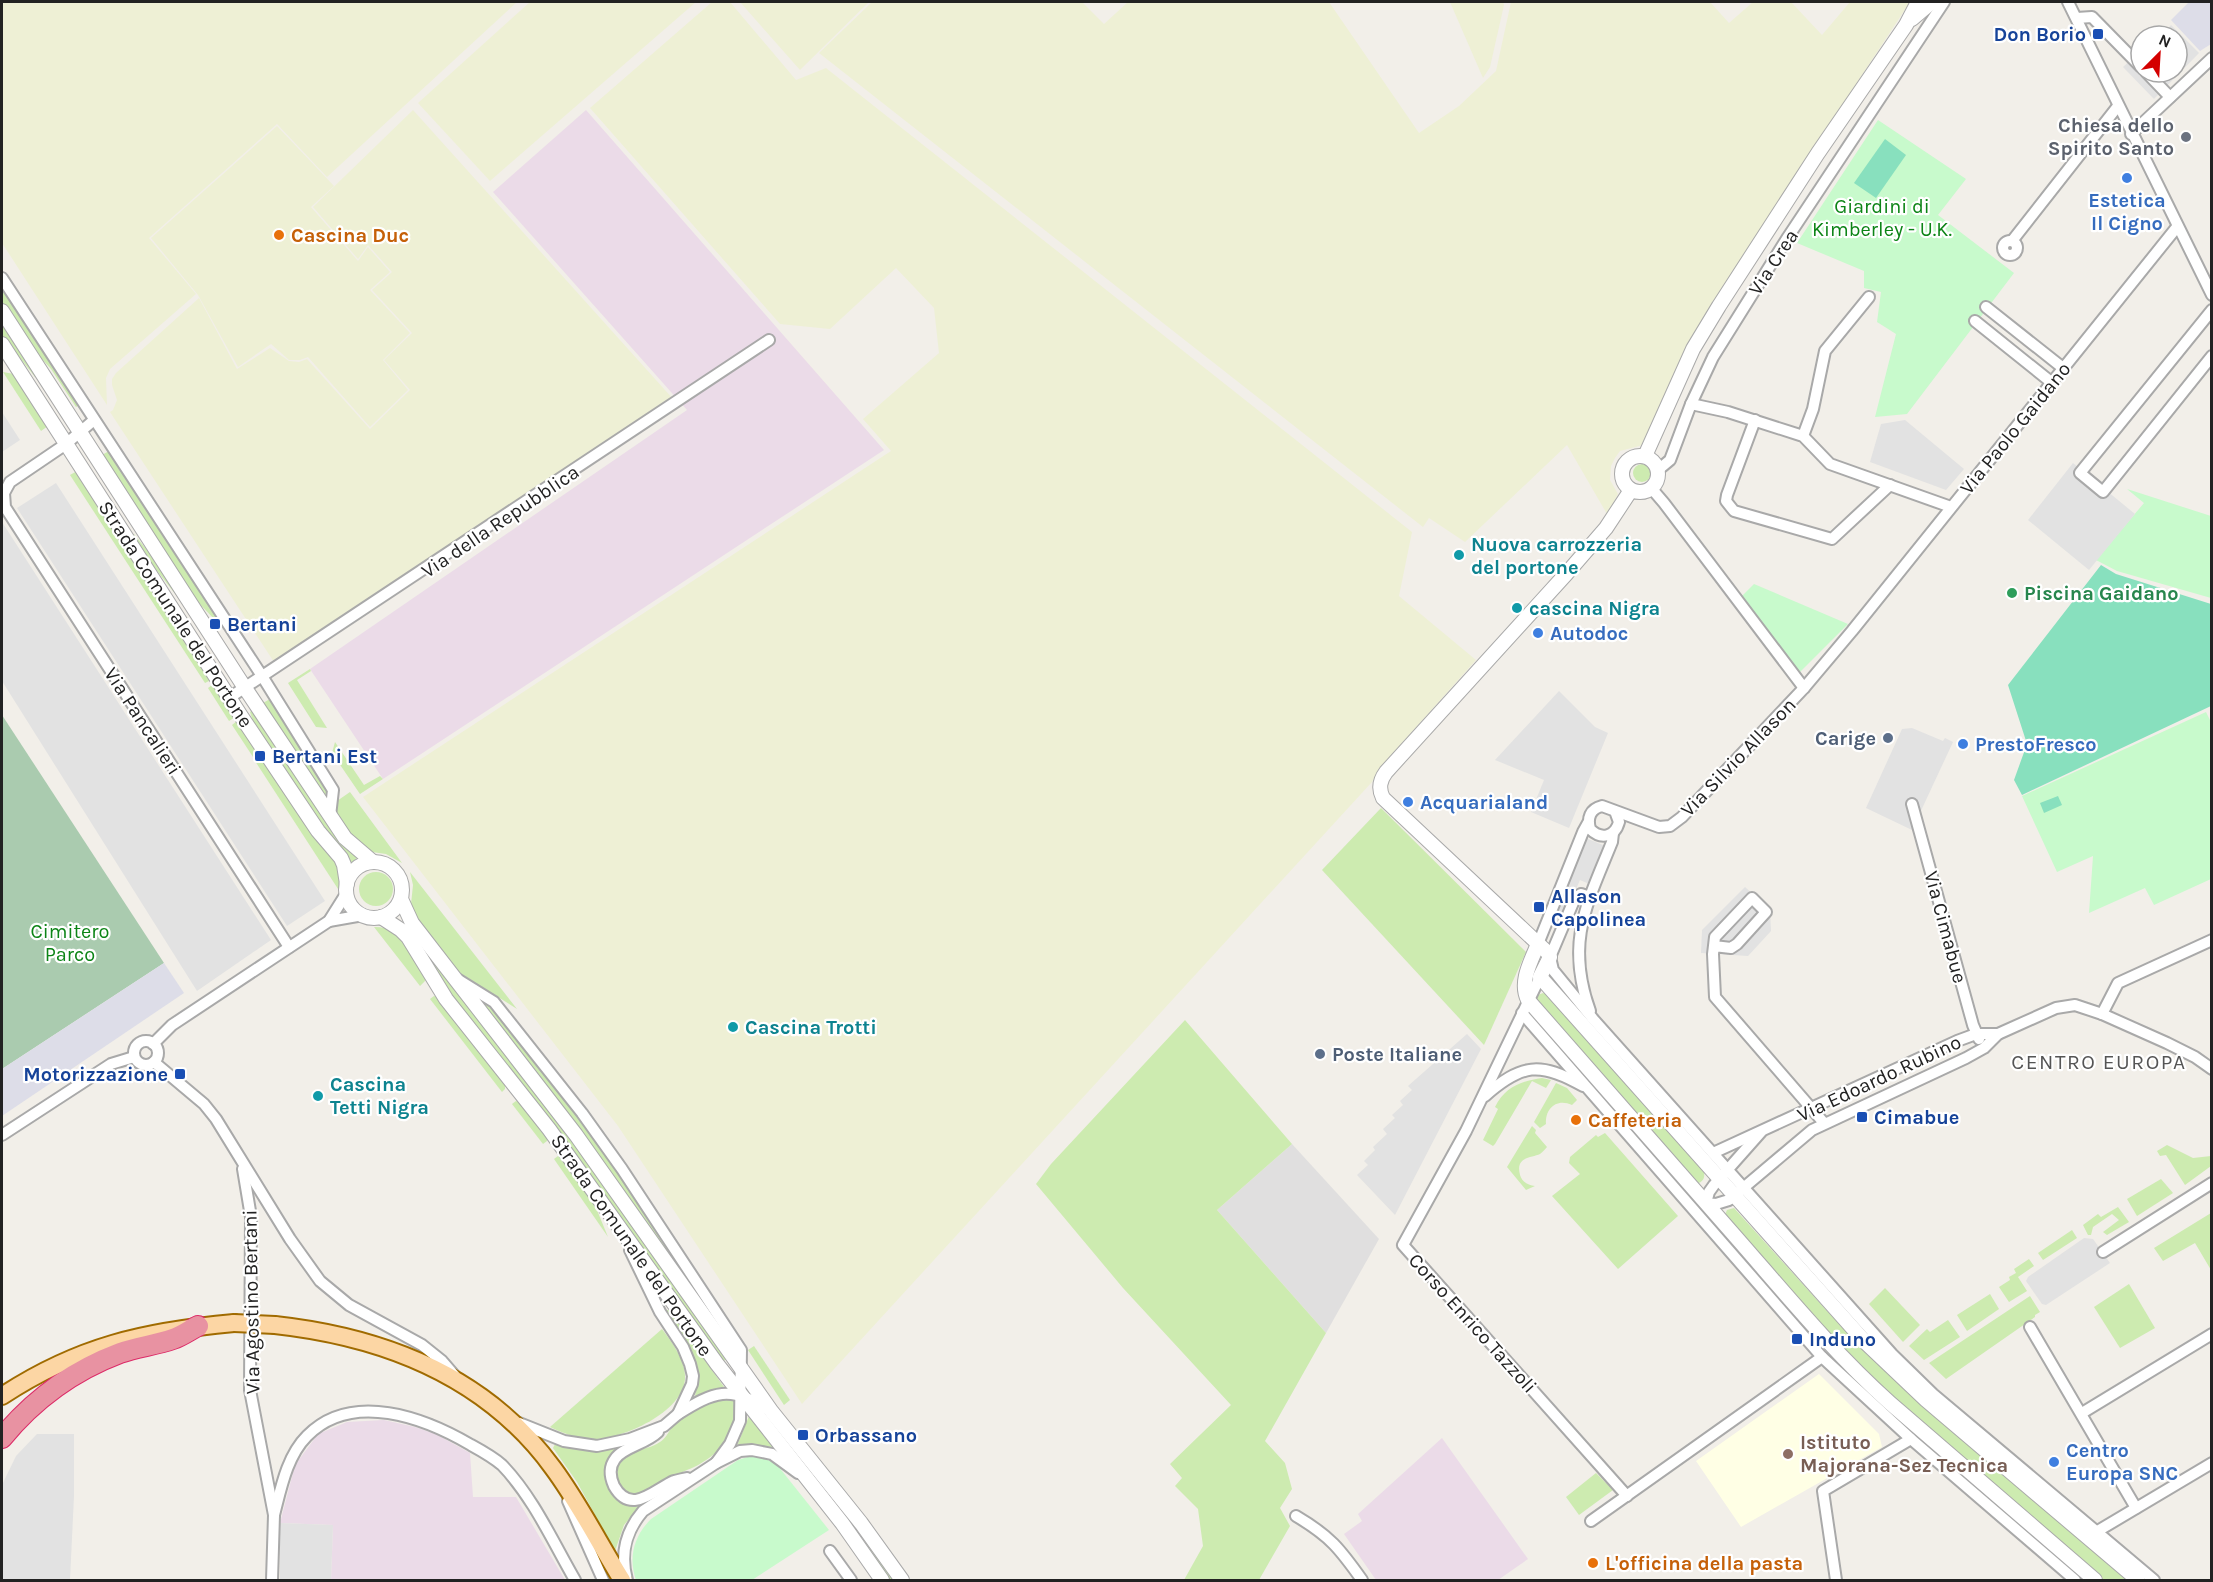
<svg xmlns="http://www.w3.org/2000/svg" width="2213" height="1582" font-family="Karla,sans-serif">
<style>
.residential{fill:#e0dfdf}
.industrial{fill:#ebdbe8}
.education{fill:#ffffe5}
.farmland{fill:#eef0d5}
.grass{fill:#cdebb0}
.cemetery{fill:#aacbaf}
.park{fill:#c8facc}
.pitch{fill:#88e0be}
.parking{fill:#e2e2e2}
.plaza{fill:#dddde8}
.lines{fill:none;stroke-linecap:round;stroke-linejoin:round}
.minor-casing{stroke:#a9a9a9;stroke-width:14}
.tertiary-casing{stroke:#a9a9a9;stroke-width:16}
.primary-casing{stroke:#a06b00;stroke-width:20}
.motorway-casing{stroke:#dc2a67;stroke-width:22}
.minor{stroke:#fff;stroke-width:10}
.tertiary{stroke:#fff;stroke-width:14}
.primary{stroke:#fcd6a4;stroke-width:16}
.motorway{stroke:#e892a2;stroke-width:20}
.primary-bridge-casing{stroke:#a06b00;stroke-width:20;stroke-linecap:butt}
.primary-bridge{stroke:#fcd6a4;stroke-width:16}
.transit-dot{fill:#1a4fb4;stroke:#fff;stroke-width:2}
.worship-dot{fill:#6b7280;stroke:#fff;stroke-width:2}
.shop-dot{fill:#3f7fe0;stroke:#fff;stroke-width:2}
.food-dot{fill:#e8710a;stroke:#fff;stroke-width:2}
.culture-dot{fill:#0f9aa8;stroke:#fff;stroke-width:2}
.leisure-dot{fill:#2e9e5b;stroke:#fff;stroke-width:2}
.service-dot{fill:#5c6f8a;stroke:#fff;stroke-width:2}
.education-dot{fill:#8d6e63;stroke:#fff;stroke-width:2}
.labels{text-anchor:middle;stroke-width:4.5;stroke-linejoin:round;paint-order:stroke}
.transit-label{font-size:20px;font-weight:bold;fill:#164399;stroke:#fff;text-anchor:start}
.worship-label{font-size:20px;font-weight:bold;fill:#5b616d;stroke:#fff;text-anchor:end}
.shop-label{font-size:20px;font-weight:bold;fill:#366cbe;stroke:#fff;text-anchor:start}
.park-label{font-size:20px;fill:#0c8416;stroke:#fff}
.food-label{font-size:20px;font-weight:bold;fill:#c56008;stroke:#fff;text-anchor:start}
.street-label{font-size:20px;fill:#222;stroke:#fff}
.culture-label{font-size:20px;font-weight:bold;fill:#0d838f;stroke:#fff;text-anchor:start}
.leisure-label{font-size:20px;font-weight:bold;fill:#27864d;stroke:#fff;text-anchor:start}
.service-label{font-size:20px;font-weight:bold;fill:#4e5e75;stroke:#fff;text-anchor:end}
.education-label{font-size:20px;font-weight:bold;fill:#785e54;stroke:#fff;text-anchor:start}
.neighbourhood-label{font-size:21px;letter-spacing:1.5px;fill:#555;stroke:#fff}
</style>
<rect width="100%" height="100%" fill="#f2efe9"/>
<polygon class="residential" points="1292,1144 1379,1239 1326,1333 1217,1210"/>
<g class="industrial">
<polygon points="586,110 884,450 383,779 310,669 687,410 493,192"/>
<polygon points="384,1420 415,1427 436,1434 470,1453 473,1497 516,1497 565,1580 331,1580 333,1525 280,1523 295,1465 318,1434 347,1422"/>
<polygon points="1442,1438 1528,1559 1498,1580 1376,1580 1344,1534 1362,1521 1358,1514"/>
</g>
<polygon class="education" points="1819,1374 1879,1434 1882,1447 1741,1527 1696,1461"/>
<g class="farmland">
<polygon points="2,2 517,2 327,177 277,124 149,238 196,294 110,369 106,378 107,405 2,243"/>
<polygon points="530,2 696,2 490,181 418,103"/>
<polygon points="712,2 730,2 796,80 826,68 1412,532 1399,596 1476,660 1378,770 1372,782 802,1404 618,1126 363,797 891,451 863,419 939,353 934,308 896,268 830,329 780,324 590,108"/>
<polygon points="740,2 869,2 800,70"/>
<polygon points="872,2 1082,2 1104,24 1128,2 1329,2 1419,133 1459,106 1496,71 1511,2 1710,2 1729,23 1753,2 1791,2 1822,35 1850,2 1910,2 1712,303 1687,346 1643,445 1620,451 1615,458 1611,466 1610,480 1618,494 1607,514 1567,445 1465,542 1429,518 1423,527 819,53"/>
<polygon points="1450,2 1503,2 1504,5 1490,67 1483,78"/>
<polygon points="413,110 674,400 274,662 110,412 113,410 117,400 112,385 112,379 116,373 199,298 237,369 270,348 289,361 299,362 307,359 370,429 410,390 384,360 412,333 372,290 392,272 368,245 358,259 313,207"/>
<polygon points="277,126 334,186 311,207 358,261 368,247 390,272 370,290 410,333 383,360 408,390 370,427 308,357 300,360 289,360 271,344 238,367 198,295 151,238"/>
</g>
<g class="grass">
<polygon points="2,286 79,405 76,407 51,369 31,347 2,301"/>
<polygon points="2,321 37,376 35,377 2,335"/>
<polygon points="3,372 14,374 48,426 41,431"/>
<polygon points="109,451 218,620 216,621 195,599 102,455"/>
<circle cx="1642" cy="473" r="9"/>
<polygon points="77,471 213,679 205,683 70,475"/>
<polygon points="134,534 163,570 182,598 180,600 150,562 133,535"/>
<polygon points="310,669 311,671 297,680 327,728 316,727 288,683"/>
<polygon points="215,683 237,716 229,721 208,688"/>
<polygon points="270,699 327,786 327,803 263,703"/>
<polygon points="254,709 342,844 357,858 350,864 322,828 253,721 250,712"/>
<polygon points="237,721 258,754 253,757 232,725"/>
<polygon points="335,742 364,785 380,776 383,779 360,794 332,753"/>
<polygon points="263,756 337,862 340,876 340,892 255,761"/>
<polygon points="350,792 402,863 386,854 372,852 354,839 336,816 337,801"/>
<polygon points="1381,808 1526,952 1484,1045 1322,870"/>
<circle cx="376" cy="889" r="17"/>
<polygon points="410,872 517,1009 455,970 414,918 411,904 413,885"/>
<path d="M 374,927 C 402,926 413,957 425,978 L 425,981 L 420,986 Z"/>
<polygon points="421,945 553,1113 728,1358 722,1362 442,984"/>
<polygon points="473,992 491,1003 601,1145 694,1288 691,1289"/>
<path d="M 1543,993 L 1549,995 L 1704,1172 C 1705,1179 1703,1181 1697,1184 L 1535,999 L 1538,995 Z"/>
<polygon points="434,996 438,997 505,1083 505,1089 502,1092 430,999"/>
<polygon points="1185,1020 1292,1144 1217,1210 1326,1333 1265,1441 1285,1463 1292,1489 1280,1508 1290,1526 1259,1580 1184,1580 1203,1546 1198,1509 1175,1486 1182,1478 1170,1464 1231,1405 1123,1288 1036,1184 1051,1164"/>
<path d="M 1542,1078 L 1551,1080 L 1546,1088 L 1532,1081 L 1495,1144 L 1493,1146 L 1483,1140 L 1498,1109 L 1495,1107 C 1505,1087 1521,1081 1542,1078 Z"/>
<path d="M 1556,1083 L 1567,1088 L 1577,1100 L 1572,1105 C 1557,1098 1545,1108 1546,1124 L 1540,1128 L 1534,1122 Z"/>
<polygon points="516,1101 521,1103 547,1135 547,1141 543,1144 512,1104"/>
<path d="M 1532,1126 L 1536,1130 L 1535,1133 L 1547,1147 C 1545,1149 1543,1152 1540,1154 C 1532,1158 1515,1156 1520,1175 C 1522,1182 1528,1185 1535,1186 L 1526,1190 L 1507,1167 Z"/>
<polygon points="1605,1133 1678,1216 1618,1269 1552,1196 1580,1174 1569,1163 1570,1157 1596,1135 1598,1137"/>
<polygon points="2167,1145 2193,1158 2211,1156 2211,1166 2185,1185 2166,1155 2160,1156 2157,1151"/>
<polygon points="558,1156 561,1156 592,1198 608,1237 554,1159"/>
<polygon points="2161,1179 2173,1193 2137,1216 2127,1199"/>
<polygon points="2118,1207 2129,1222 2107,1235 2103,1232 2119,1220 2112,1214 2093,1227 2091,1235 2088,1235 2083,1225 2098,1214 2101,1217"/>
<polygon points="1734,1208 1828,1312 1884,1370 1922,1405 2129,1580 2104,1580 1911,1417 1872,1381 1724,1217 1727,1210"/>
<polygon points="2211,1213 2211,1270 2195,1243 2163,1261 2154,1248"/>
<polygon points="2072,1230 2077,1238 2043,1260 2038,1253"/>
<polygon points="2029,1259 2034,1266 2018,1277 2027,1291 2009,1302 1999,1287 2010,1280 2009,1277 2016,1273 2014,1269"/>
<polygon points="2129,1284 2155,1328 2120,1348 2094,1307"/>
<polygon points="1885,1288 1920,1325 1903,1342 1869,1304"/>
<polygon points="1990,1294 1999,1309 1967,1331 1957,1315"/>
<polygon points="2030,1296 2040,1312 2035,1315 2035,1317 1946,1379 1929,1363"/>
<path d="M 667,1310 L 669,1310 L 724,1387 L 695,1397 C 695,1393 697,1388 698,1383 C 701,1358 680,1331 666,1312 Z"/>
<polygon points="1948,1320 1960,1337 1924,1360 1909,1346 1927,1329 1930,1332"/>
<path d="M 662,1329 C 672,1342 686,1361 685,1379 C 683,1412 623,1439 594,1439 C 579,1439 564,1434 550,1427 Z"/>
<polygon points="754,1346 790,1400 784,1405 748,1350"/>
<path d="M 730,1398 L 737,1401 C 738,1426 725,1449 703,1462 C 696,1467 686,1470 678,1474 C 669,1479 661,1487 651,1492 C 629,1503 616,1488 616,1466 C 626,1448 645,1452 660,1442 C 666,1438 668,1433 672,1427 C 683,1412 712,1399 730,1398 Z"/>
<polygon points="749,1416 776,1448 776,1450 754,1445 737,1446"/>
<polygon points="555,1444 591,1451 619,1448 608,1479 641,1505 624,1525 615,1551 577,1482 553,1448"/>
<polygon points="1596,1473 1613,1490 1579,1515 1566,1497"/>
<polygon points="840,1509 893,1580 887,1580 837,1510"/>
</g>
<polygon class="cemetery" points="2,715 164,963 2,1069"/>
<g class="park">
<polygon points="1878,120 1966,179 1938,215 2014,273 1907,414 1875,417 1896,334 1877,322 1881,292 1864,288 1864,271 1797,243"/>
<polygon points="2127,489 2211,516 2211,598 2117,571 2096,560 2144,503"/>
<polygon points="1754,584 1848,624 1799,673 1741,597"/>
<polygon points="2206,712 2212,724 2211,879 2154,905 2145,888 2089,913 2093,856 2057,872 2022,796"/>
<path d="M 751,1456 L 767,1459 L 778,1466 L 829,1530 L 752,1580 L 636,1580 C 628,1557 634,1536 651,1519 L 738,1460 Z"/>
</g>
<g class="pitch">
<polygon points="1885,139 1906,155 1876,198 1854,183"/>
<polygon points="2101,565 2116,574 2211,604 2211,706 2022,795 2014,780 2027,744 2008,685"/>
<polygon points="2058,796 2062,805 2044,813 2040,803"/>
</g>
<g class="parking">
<polygon points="2171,25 2199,53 2154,99 2123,67 2141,51 2141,72 2177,72 2177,36 2161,36"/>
<polygon points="2,412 20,440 2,452"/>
<polygon points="1905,420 1964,469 1946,490 1870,462 1881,424"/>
<polygon points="2073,463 2135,514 2089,570 2028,520"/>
<polygon points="56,483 325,901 287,926 17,508"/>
<polygon points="2,522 271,940 197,991 2,681"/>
<polygon points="1559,691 1595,727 1608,733 1569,828 1531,812 1544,780 1495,760"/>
<polygon points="1912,728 1943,741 1945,738 1953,742 1912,830 1866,808 1902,729"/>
<polygon points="1581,836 1610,848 1594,886 1580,880 1560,925 1548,919"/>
<polygon points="1745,887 1770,910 1771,931 1748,956 1701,953 1702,930"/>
<polygon points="1467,1034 1481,1049 1395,1215 1357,1175 1368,1165 1364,1161 1375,1150 1373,1147 1387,1134 1383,1129 1395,1118 1392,1115 1403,1105 1400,1101 1412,1090 1408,1086"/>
<polygon points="2084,1238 2093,1239 2110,1263 2046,1305 2042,1304 2026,1281 2028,1277"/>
<polygon points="37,1434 74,1434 74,1496 70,1580 2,1580 2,1485 16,1456"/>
<polygon points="280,1523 333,1525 331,1580 280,1580"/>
</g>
<g class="plaza">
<polygon points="2189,2 2211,2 2211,44 2200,51 2171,20"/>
<polygon points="164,963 184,993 2,1116 2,1069"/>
</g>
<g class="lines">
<defs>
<g id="minor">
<polyline points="2068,2 2212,295"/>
<polyline points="2077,18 2092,17 2141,67"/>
<polyline points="2146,72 2170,97"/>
<polyline points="2131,134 2212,58"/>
<circle cx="2010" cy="248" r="7"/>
<polyline points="2012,241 2118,106"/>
<polyline points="2,278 262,676 333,790 330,816"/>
<polyline points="1986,307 2063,368"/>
<polyline points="2212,310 2080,473 2103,492 2212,356"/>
<polyline points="1975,321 2051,382"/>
<polyline points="1691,404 1728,412 1803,436 1830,464 1951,507"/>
<polyline points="94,420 66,444 10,482 4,493 5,507 289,947"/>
<polyline points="1755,420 1727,495 1726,501 1734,511 1832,539 1890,485"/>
<polyline points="1803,436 1813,409 1825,351 1869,297"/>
<polyline points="1658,470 1670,460 1691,404 1713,357 1788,237 1944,2"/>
<polyline points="1652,489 1664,503 1804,688"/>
<polyline points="229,698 769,340"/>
<polyline points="1912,804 1973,1025 1979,1039"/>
<path d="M 1615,811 L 1619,822 C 1615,837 1601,840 1590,829 C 1587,818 1590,809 1602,806 L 1659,827 L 1670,826 L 1682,817 L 1804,688 L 1852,631 L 2177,227"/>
<polyline points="1590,897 1581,894 1575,898 1550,957 1553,970 1593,1019 1892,1354 1933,1394 2154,1580"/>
<polyline points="329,921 363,915"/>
<polyline points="1538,944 1583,832 1588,823"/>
<polyline points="1714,946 1731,948 1737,944 1766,912 1752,898 1715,937 1713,954 1715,997 1824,1123"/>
<polyline points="1540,977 1466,1131 1403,1245 1627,1496"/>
<polyline points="457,979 494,1002 582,1113 622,1169 741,1350 740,1421 730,1444 716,1463"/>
<path d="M 1590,1011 C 1565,942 1587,904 1612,842 L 1613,833"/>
<polyline points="1522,1013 1822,1357 1911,1439 2075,1580"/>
<polyline points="2102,1014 2118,983 2212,940"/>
<circle cx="146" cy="1053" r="12"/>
<polyline points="153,1044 172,1025 329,921 346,894"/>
<polyline points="154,1062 204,1104 216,1119 290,1239 320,1281 349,1305 422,1345 442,1361 455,1376"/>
<path d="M 1485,1096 C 1521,1064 1540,1061 1583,1086"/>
<polyline points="1761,1132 1714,1185 1709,1192 1706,1203 1716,1204 1729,1200 1812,1130 1966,1058 1984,1048 1998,1034 2056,1008 2075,1005 2102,1014 2167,1043 2195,1057 2212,1069"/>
<polyline points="2,1135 111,1064 134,1057"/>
<polyline points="1713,1153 1957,1041 1976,1034 1998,1034"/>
<polyline points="243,1169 251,1217 250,1390 274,1515 272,1580"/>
<polyline points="2103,1252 2212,1183"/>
<polyline points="2030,1327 2136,1508"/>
<polyline points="2082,1413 2212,1334"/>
<path d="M 678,1414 C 713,1392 731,1384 768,1410"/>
<polyline points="519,1423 564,1441 597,1446 630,1439 664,1426 678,1414 692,1384 693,1376 690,1364 683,1347 660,1312 630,1250"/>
<path d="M 658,1432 C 646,1444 623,1447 615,1459 C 609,1467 610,1477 614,1486 C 631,1516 654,1490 674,1481 C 678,1480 683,1479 687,1478"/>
<polyline points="568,1501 603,1580"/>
<path d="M 274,1515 C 281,1488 287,1456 307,1436 C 352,1390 425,1418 471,1445 C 482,1451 493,1457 502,1465 C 533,1497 553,1542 575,1580"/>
<path d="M 1296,1516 C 1330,1536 1340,1549 1362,1580"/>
<polyline points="1591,1521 1822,1357"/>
<polyline points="2096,1532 2212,1463"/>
<polyline points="830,1551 851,1580"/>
<path d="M 627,1580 C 620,1554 625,1532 643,1511 L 716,1463 L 740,1451 L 752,1450 L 772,1454 L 798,1473"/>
<polyline points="1836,1580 1823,1491 1911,1439"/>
</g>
<g id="tertiary">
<polyline points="1912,19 1932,2"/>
<polyline points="2,311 245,688 345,838 373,862"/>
<polyline points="2,344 241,716 318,831 341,858 344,865 347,884"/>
<circle cx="1640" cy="474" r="18"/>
<polyline points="1645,456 1693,349 1719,306 1818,153 1906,25 1918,2"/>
<path d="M 1631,490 L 1606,528 L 1567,573 L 1386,772 C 1380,780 1378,788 1383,798 L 1547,952 L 1550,957 L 1540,977 L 1866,1343 L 1926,1400 L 2138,1580"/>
<circle cx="374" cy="890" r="28"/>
<polyline points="401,899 412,923 576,1135 772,1412 861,1523 902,1580"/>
<polyline points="381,917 401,930 408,937 446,999 549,1129 717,1364 842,1523 882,1580"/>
<path d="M 1538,944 C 1531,961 1519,982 1528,1000 C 1597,1079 1666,1157 1735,1236 C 1785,1293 1833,1352 1890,1403 L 2095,1580"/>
</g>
<g id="primary">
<path d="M 275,1325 C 384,1337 486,1376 553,1468 C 579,1503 599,1543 622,1580"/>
<path d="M 2,1396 C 78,1346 145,1331 234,1323"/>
</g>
<path id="motorway" d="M 2,1438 C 34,1399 72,1371 120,1353 C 137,1347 156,1345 173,1339 C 182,1336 190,1330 198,1326"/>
</defs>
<use href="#minor" class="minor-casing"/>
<use href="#tertiary" class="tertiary-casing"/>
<use href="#primary" class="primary-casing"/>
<use href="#motorway" class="motorway-casing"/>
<use href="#minor" class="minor"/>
<use href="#tertiary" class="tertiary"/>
<use href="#primary" class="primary"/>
<use href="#motorway" class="motorway"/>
<defs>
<polyline id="primary-bridge" points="234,1323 275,1325"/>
</defs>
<use href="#primary-bridge" class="primary-bridge-casing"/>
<use href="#primary-bridge" class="primary-bridge"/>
</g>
<g class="transit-dot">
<rect x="2092" y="28" width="12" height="12" rx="3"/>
<rect x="209" y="618" width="12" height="12" rx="3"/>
<rect x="254" y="750" width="12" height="12" rx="3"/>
<rect x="1533" y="901" width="12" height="12" rx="3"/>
<rect x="174" y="1068" width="12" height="12" rx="3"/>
<rect x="1856" y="1111" width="12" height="12" rx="3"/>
<rect x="1791" y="1333" width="12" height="12" rx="3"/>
<rect x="797" y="1429" width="12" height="12" rx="3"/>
</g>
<circle class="worship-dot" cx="2186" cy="137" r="6"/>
<g class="shop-dot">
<circle cx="2127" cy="178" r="6"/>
<circle cx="1538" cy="633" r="6"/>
<circle cx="1963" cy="744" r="6"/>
<circle cx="1408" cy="802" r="6"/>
<circle cx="2054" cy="1462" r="6"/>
</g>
<g class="food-dot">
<circle cx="279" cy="235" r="6"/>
<circle cx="1576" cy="1120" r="6"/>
<circle cx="1593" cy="1563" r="6"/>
</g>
<g class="culture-dot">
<circle cx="1459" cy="555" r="6"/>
<circle cx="1517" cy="608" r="6"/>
<circle cx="733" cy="1027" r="6"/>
<circle cx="318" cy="1096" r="6"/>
</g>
<circle class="leisure-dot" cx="2012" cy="593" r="6"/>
<g class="service-dot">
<circle cx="1888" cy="738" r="6"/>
<circle cx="1320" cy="1054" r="6"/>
</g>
<circle class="education-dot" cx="1788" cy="1454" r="6"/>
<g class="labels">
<g class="transit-label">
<text x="2086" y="41" text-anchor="end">Don Borio</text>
<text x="227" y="631">Bertani</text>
<text x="272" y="763">Bertani Est</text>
<text x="1551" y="903">Allason<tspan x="1551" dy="23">Capolinea</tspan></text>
<text x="168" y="1081" text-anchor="end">Motorizzazione</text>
<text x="1874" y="1124">Cimabue</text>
<text x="1809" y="1346">Induno</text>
<text x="815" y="1442">Orbassano</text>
</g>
<g class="worship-label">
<text x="2174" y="132">Chiesa dello<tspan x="2174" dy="23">Spirito Santo</tspan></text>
</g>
<g class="shop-label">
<text x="2127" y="207" text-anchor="middle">Estetica<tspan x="2127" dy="23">Il Cigno</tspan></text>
<text x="1550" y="640">Autodoc</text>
<text x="1975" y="751">PrestoFresco</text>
<text x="1420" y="809">Acquarialand</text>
<text x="2066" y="1457">Centro<tspan x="2066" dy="23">Europa SNC</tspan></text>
</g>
<g class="park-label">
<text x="1882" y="213">Giardini di<tspan x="1882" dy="23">Kimberley - U.K.</tspan></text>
<text x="70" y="938">Cimitero<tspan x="70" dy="23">Parco</tspan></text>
</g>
<g class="food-label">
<text x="291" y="242">Cascina Duc</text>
<text x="1588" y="1127">Caffeteria</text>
<text x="1605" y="1570">L'officina della pasta</text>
</g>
<g class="street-label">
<text transform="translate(1773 262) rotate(-57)" y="7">Via Crea</text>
<text transform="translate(2015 428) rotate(-51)" y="7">Via Paolo Gaidano</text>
<text transform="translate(500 521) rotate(-34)" y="7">Via della Repubblica</text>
<text transform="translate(176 614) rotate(57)" y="7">Strada Comunale del Portone</text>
<text transform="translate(143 721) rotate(57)" y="7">Via Pancalieri</text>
<text transform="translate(1738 757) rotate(-46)" y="7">Via Silvio Allason</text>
<text transform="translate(1946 927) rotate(75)" y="7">Via Cimabue</text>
<text transform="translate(1879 1078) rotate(-25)" y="7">Via Edoardo Rubino</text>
<text transform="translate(632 1245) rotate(55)" y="7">Strada Comunale del Portone</text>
<text transform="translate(251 1302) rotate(-91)" y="7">Via Agostino Bertani</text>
<text transform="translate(1473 1323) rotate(48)" y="7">Corso Enrico Tazzoli</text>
</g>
<g class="culture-label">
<text x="1471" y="551">Nuova carrozzeria<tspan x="1471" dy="23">del portone</tspan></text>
<text x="1529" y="615">cascina Nigra</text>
<text x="745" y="1034">Cascina Trotti</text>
<text x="330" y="1091">Cascina<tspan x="330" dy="23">Tetti Nigra</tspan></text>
</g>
<g class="leisure-label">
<text x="2024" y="600">Piscina Gaidano</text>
</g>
<g class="service-label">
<text x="1876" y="745">Carige</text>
<text x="1332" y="1061" text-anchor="start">Poste Italiane</text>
</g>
<g class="education-label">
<text x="1800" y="1449">Istituto<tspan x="1800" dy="23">Majorana-Sez Tecnica</tspan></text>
</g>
<g class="neighbourhood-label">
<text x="2099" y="1069">CENTRO EUROPA</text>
</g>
</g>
<rect width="2213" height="1582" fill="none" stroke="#222222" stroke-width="6"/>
<g transform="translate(2159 54) rotate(24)"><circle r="28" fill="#ffffff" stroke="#a7a7a7" stroke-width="1.5"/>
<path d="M0-4.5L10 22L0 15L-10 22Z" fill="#d40000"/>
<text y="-9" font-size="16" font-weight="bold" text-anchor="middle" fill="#222222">N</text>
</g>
</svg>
